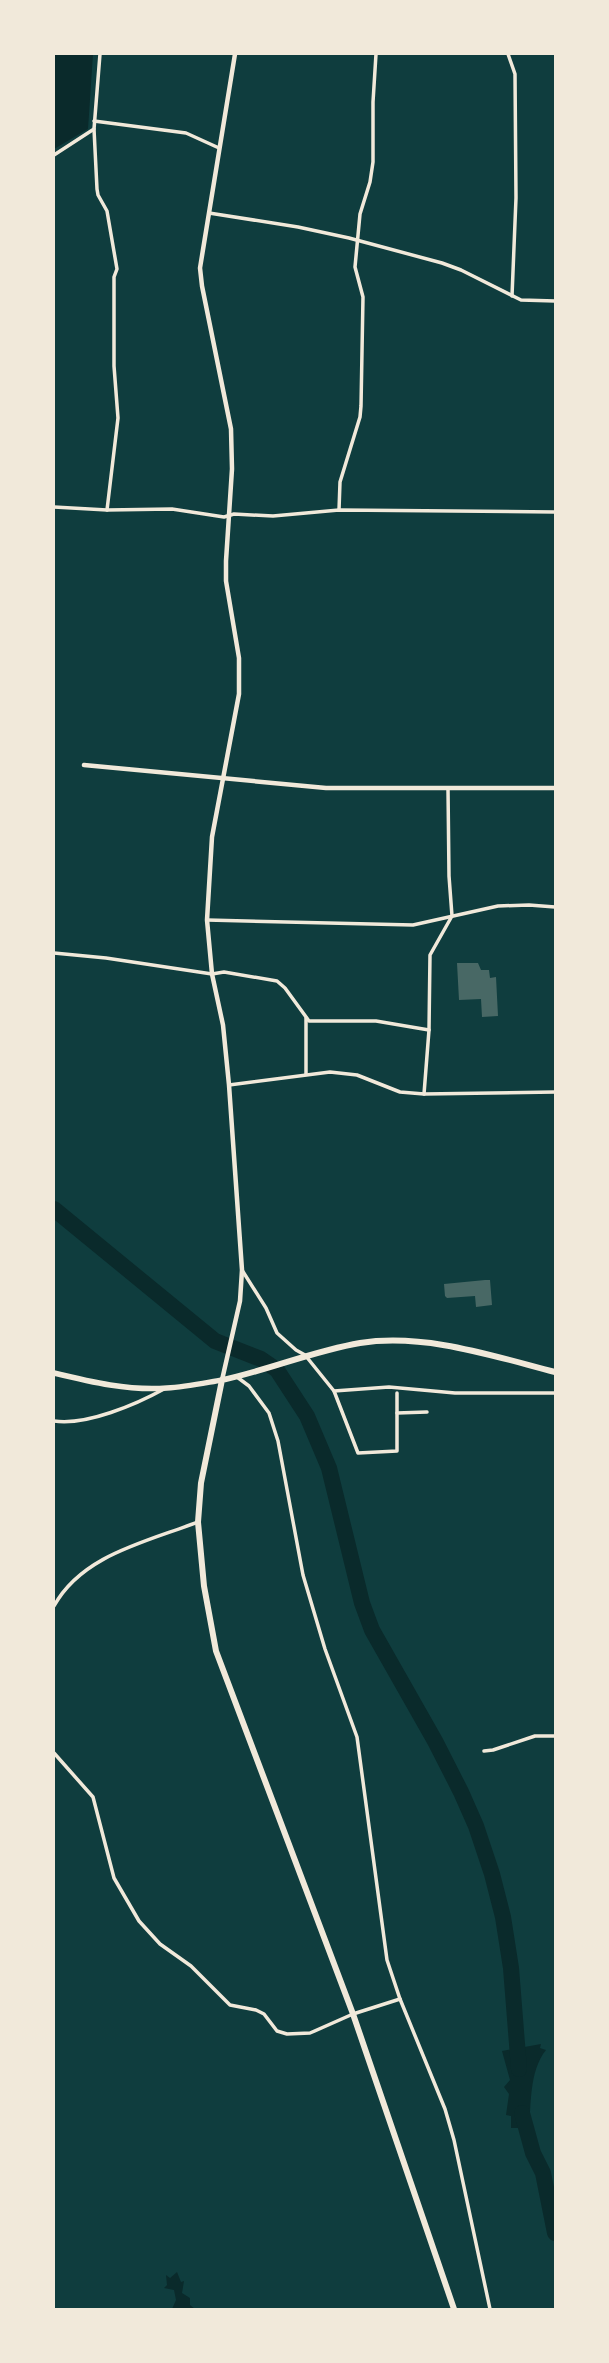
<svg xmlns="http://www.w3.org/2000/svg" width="609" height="2363" font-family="Roboto,sans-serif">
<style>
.water{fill:#0a2a2b}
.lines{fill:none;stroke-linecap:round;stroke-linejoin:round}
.river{stroke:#0a2a2b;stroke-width:16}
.building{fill:#486865}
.minor{stroke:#f1e9da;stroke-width:3.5}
.tertiary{stroke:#f1e9da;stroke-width:4.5}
.secondary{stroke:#f1e9da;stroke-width:5.5}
.primary{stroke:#f1e9da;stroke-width:6}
</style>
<rect width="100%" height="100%" fill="#0f3d3e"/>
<g class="water">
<polygon points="54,54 93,54 88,129 54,149"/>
<path d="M 541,2044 L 540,2048 L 546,2050 C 529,2071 531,2106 529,2132 L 527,2136 L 518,2128 L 511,2128 L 511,2116 L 506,2115 L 509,2094 L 504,2087 L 510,2080 L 502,2051 Z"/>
<polygon points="177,2272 181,2282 184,2281 182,2293 190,2298 190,2305 195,2309 172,2309 176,2300 174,2290 164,2288 167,2285 166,2275 170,2278"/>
</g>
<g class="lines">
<g class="river">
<polyline points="54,1209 215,1341 261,1359 277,1370 307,1416 329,1468 362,1603 372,1630 435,1741 461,1792 476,1826 492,1874 503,1917 511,1968 519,2069"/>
<polyline points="522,2113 533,2153 543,2173 555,2233"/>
</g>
</g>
<g class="building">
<polygon points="457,963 478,963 481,970 489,970 490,978 496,977 498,1016 482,1017 481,999 459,1000"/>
<polygon points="485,1280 490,1280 492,1305 476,1307 475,1296 447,1298 445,1296 444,1284"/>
</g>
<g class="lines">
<g class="minor">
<polyline points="100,54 94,129 97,189 98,195 107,211 117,269 114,277 114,366 118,418 107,510"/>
<polyline points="508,54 515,74 516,198 512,296"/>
<polyline points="94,121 186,133 219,148"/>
<polyline points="54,155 94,129"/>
<polyline points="209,213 298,227 349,238 442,263 461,270 521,300 555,301"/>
<polyline points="54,507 107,510 172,509 224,517 234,514 273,516 339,510 555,512"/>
<polyline points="339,510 340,482 360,417 361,406 363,297 355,267 360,214 370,182 373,162 373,102 376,54"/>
<polyline points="207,920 413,925 498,906 529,905 555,907"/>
<polyline points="54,953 106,958 212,974 224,972 277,981 285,988 309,1021 376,1021 429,1030"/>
<polyline points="306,1018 306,1074"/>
<polyline points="229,1085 330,1072 357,1075 400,1092 424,1094 555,1092"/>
<polyline points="424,1094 429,1030 430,955 452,916 449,876 448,789"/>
<polyline points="242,1270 266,1308 277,1333 296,1350 305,1355 334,1391 389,1387 455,1393 555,1393"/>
<polyline points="237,1377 249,1386 269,1413 278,1441 303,1575 325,1649 357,1737 387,1960 400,1999 445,2109 454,2140 490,2309"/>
<polyline points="334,1391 358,1453 397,1451 397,1393"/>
<polyline points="397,1413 427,1412"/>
<path d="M 54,1421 C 86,1426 137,1404 164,1389"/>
<path d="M 54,1606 C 82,1555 146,1542 198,1522"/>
<polyline points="484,1751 493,1750 535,1736 555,1736"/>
<polyline points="54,1753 93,1797 114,1878 139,1921 160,1944 191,1966 230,2005 256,2010 264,2014 277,2031 287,2034 310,2033 353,2014 400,1999"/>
</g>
<g class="tertiary">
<polyline points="84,765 326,788 555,788"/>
<polyline points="222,1380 240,1301 242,1270 229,1085 223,1025 212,974 207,920 212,837 239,694 239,658 226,581 226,561 232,469 231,429 202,286 200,268 235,54"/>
</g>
<path class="secondary" d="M 54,1373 C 91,1382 129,1391 167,1388 C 185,1387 204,1383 222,1380"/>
<path class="primary" d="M 454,2309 L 353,2014 L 216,1651 L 204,1586 L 198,1522 L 201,1483 L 222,1380 C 269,1370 313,1351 360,1343 C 425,1333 493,1356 555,1372"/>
</g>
<rect width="609" height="2363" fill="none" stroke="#f1e9da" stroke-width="110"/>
</svg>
